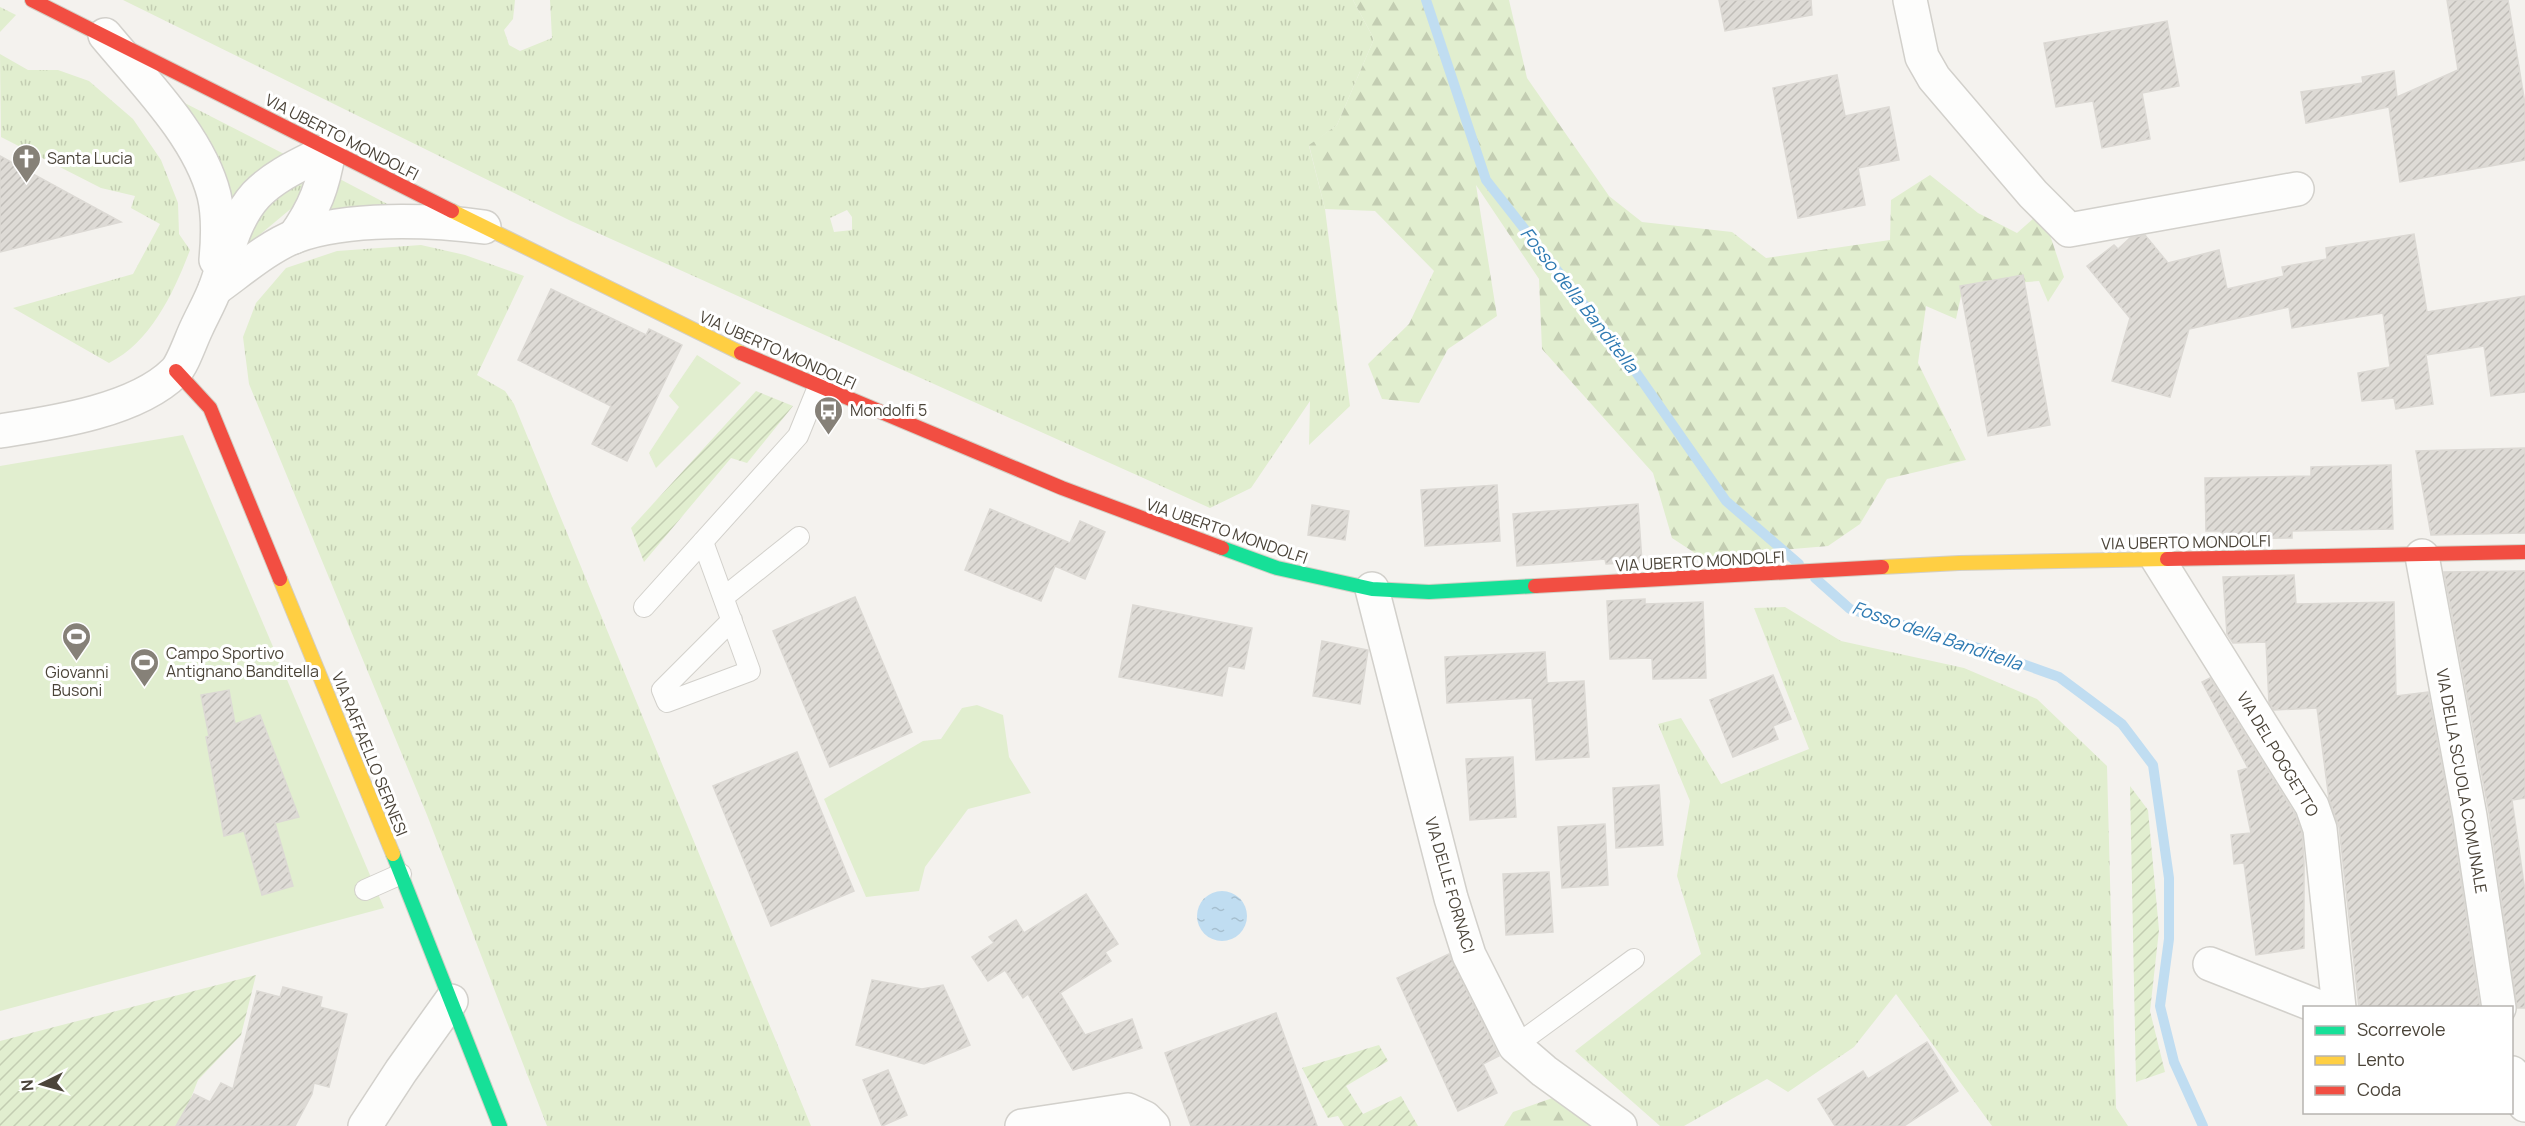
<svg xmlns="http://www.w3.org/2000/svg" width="2525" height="1126" font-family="Manrope,sans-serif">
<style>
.grass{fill:url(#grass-tufts);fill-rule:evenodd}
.forest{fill:url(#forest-firs)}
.park{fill:#e1eecf}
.garden{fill:url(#garden-furrows)}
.water{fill:url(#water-ripples)}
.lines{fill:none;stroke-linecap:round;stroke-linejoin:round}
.stream{stroke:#c0ddf1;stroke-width:10}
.building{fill:url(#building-hatch);stroke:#dcd9d4;stroke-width:1.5}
.lane-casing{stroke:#d2d0cb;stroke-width:22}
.street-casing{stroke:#d2d0cb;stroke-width:36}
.fast-casing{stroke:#d3cfc5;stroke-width:16}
.slow-casing{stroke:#d3cfc5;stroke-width:16}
.jam-casing{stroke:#d3cfc5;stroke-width:16}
.lane{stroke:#fdfdfc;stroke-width:20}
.street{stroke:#fdfdfc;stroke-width:33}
.fast{stroke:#16e098;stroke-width:14}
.slow{stroke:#ffcf43;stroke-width:14}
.jam{stroke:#f24e42;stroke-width:14}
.labels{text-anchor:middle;stroke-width:6;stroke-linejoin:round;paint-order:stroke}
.street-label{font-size:16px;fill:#4b4439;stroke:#fff}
.poi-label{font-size:16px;fill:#4b4439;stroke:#fff;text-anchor:start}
.water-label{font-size:18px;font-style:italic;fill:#2e7ab2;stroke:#fff}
</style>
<defs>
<pattern id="grass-tufts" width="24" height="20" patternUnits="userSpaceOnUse" patternTransform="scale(1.5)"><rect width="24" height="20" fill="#e1eecf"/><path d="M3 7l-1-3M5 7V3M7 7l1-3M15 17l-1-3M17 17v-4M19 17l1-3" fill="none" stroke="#c3cdb2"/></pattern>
<pattern id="forest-firs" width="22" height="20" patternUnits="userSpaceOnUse" patternTransform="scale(1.5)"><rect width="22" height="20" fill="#e1eecf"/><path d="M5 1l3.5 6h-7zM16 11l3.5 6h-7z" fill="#c3cdb2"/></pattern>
<pattern id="garden-furrows" width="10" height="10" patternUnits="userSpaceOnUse" patternTransform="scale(1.5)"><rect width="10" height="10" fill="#e1eecf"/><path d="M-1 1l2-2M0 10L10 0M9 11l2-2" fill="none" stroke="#c3cdb2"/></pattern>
<pattern id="water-ripples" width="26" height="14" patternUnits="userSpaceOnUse" patternTransform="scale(1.5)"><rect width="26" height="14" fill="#c0ddf1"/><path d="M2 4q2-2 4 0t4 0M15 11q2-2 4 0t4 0" fill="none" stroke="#a6bfcf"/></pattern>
<pattern id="building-hatch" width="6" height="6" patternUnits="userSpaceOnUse" patternTransform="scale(1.5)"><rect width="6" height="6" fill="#dedbd6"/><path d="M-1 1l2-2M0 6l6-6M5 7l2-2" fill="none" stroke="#c0bdb8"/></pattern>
</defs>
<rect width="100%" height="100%" fill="#f4f2ee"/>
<g class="grass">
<path d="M 123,0 L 515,0 L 513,19 L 504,30 L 509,45 L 520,51 L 552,38 L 550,0 L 1353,0 L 1374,39 L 1337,125 L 1309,146 L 1325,209 L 1350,406 L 1309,445 L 1310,401 L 1251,488 L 1210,508 L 571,221 ZM 847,210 L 852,217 L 852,230 L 834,232 L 830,218 Z"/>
<polygon points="0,7 16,15 0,32"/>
<path d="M 0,54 L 28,70 L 58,70 L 89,81 L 133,119 L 161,160 L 178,203 L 179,234 L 190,250 C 174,292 151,342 109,363 L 13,308 L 133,274 L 160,224 L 131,208 L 135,196 L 101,188 L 1,137 Z"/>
<path d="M 173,97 L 286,155 C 260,165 243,184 228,208 Z"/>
<polygon points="334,176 395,208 324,212"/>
<polygon points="297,180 304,184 293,207 234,256 266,206"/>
<polygon points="421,245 465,255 524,276 477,375 505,391 514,404 811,1126 547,1126 427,815 249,384 243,337 256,303 286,268 337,251"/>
<polygon points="1785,607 1841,641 1964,668 2037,699 2107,766 2116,1108 2128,1126 1992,1126 1896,994 1854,1047 1788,1092 1767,1079 1684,1126 1660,1126 1575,1051 1701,954 1677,876 1690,801 1658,724 1681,718 1721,784 1809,749 1754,608"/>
</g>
<g class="forest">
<polygon points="1353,0 1509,0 1527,78 1609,196 1642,222 1732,232 1766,258 1890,240 1891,200 1930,175 1978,213 2017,233 2042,211 2064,277 2048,302 2039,281 1963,287 1956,319 1926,306 1918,363 1966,460 1887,479 1860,524 1828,546 1701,557 1672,538 1653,473 1542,349 1539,279 1476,185 1497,316 1448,349 1419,403 1382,399 1368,364 1409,324 1434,271 1375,211 1325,209 1309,145 1337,125 1374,39"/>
<polygon points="1561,1095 1611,1126 1504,1126 1513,1112"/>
</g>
<g class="park">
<polygon points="697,355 741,383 656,468 649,453 679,407 669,396"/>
<polygon points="183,435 384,908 0,1011 0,466"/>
<polygon points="977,705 1003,715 1009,757 1031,793 968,809 925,867 919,891 866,897 824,799 923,741 941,739 962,708"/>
</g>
<g class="garden">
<polygon points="756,391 793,406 747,463 731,458 644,562 631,528"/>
<polygon points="2130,786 2148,810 2159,930 2150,1011 2165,1072 2136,1082"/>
<polygon points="256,975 241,1035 198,1080 180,1126 0,1126 0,1041"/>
<polygon points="1379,1045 1388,1061 1346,1086 1363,1114 1401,1096 1418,1126 1344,1126 1338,1116 1328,1118 1302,1068"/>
</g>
<circle class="water" cx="1222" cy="916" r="25"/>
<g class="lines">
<g class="stream">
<polyline points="1426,0 1486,180 1626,358 1726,501 1799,564"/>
<polyline points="1815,578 1850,609 1978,648 2059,677 2122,724 2153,765 2169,878 2169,939 2160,1006 2174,1062 2203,1126"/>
</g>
</g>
<g class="building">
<polygon points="1719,0 1811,0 1812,15 1725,31"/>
<polygon points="2447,0 2508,0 2525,104 2525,160 2400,182 2389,107 2306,123 2301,92 2363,83 2362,77 2394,71 2397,97 2458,70"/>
<polygon points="2167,21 2179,86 2142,93 2150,139 2102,148 2093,101 2056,107 2044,43"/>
<polygon points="1837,75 1845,116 1889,107 1899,160 1858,168 1865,205 1798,218 1773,88"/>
<polygon points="0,156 121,222 0,252"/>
<polygon points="2414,234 2427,312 2525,296 2525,392 2491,396 2484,346 2426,355 2433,404 2396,409 2394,398 2362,401 2358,373 2390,367 2383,313 2292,328 2289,307 2189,329 2170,397 2112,381 2130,318 2087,266 2114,245 2118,249 2130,238 2145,235 2168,263 2219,250 2227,289 2284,276 2282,267 2327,259 2326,248"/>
<polygon points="2023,275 2050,425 1988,436 1960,286"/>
<polygon points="551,289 646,335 649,329 682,345 627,461 592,444 611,406 518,360"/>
<polygon points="2525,448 2525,533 2431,535 2416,451"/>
<polygon points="2391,465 2393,529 2292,531 2292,538 2221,539 2221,531 2206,531 2205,478 2311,476 2311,467"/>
<polygon points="1497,485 1500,541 1425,546 1421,490"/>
<polygon points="1638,504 1642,562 1606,564 1605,559 1517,566 1513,514"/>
<polygon points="1312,505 1349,511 1345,540 1308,535"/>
<polygon points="990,509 1070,543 1080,521 1105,532 1085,579 1055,566 1041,601 965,570"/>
<polygon points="2525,571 2525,798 2512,800 2525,891 2525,1008 2517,1008 2489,813 2444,572"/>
<polygon points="2294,575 2296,604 2394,602 2396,696 2428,692 2452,819 2480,1008 2359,1008 2339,827 2329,799 2317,708 2274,710 2269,703 2266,642 2233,643 2227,634 2223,577"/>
<polygon points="855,597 912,732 830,767 773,631"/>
<polygon points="1645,599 1645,604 1703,602 1706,678 1653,679 1652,658 1610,659 1607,601"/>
<polygon points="1133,605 1252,628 1244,669 1228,666 1222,696 1119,677"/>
<polygon points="1322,641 1368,650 1360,704 1313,696"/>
<polygon points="1545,652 1547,683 1584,681 1589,757 1536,760 1532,698 1447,703 1445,657"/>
<polygon points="1773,675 1791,719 1773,726 1778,739 1733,757 1710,700"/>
<polygon points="2210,678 2295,814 2302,833 2304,861 2304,948 2256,955 2244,863 2234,864 2231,835 2251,833 2238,771 2248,768 2202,682"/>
<polygon points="229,690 235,724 260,715 299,817 275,823 293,886 262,895 244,831 224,836 206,737 209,736 201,695"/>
<polygon points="797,752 854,891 771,926 713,786"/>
<polygon points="1513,757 1516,817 1470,820 1466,759"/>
<polygon points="1659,785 1663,845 1616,848 1613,788"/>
<polygon points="1605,824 1608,885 1562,888 1558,827"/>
<polygon points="1549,872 1553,932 1506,935 1503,874"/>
<polygon points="1086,894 1118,944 1105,952 1111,961 1060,993 1085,1035 1132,1019 1142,1048 1073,1070 1028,994 1023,998 1005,970 988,981 972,957 994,943 989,937 1016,920 1024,933"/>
<polygon points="1449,954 1499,1056 1483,1064 1497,1093 1458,1111 1397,978"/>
<polygon points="872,980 922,989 943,985 970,1045 924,1064 856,1045"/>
<polygon points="283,987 322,997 320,1007 347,1014 329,1087 314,1083 312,1094 295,1126 176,1126 194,1094 210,1102 221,1083 233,1089 257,991 280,997"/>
<polygon points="1276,1013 1317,1126 1191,1126 1165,1053"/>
<polygon points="1927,1042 1958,1091 1904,1126 1835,1126 1818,1099 1863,1071 1868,1079"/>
<polygon points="888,1070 907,1115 882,1126 863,1080"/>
</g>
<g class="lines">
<defs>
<g id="lane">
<polyline points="703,542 750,671 667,702 662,690 732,620"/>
<polyline points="724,597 799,537"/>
<polyline points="644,607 798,436 818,387"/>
<polyline points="365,890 401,874"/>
<polyline points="1515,1046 1634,959"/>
</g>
<g id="street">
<polyline points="1910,0 1922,57 1934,78 2033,194 2069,230 2297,189"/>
<path d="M 105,35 C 143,81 199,136 214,195 C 219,216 218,239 216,260"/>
<path d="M 294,237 C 315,208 323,186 329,150"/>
<path d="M 215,289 C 239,272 269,246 296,236 C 348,217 429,220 484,227"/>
<path d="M 0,431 C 52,423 136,411 175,372 C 183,364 191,339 197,327 C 203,314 211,300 216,286 C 227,256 233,220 256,195 C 276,174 304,163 329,150"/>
<polyline points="2422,556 2470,816 2499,1008"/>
<polyline points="2157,558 2312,806 2320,829 2339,1008"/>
<polyline points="1372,589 1451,898 1469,955 1515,1046 1544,1071 1620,1126"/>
<polyline points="2210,964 2322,1008"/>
<polyline points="2512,1073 2525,1105"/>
<polyline points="365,1126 401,1071 451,1001"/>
<polyline points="1022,1126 1128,1110 1145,1118 1153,1126"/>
</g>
<g id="fast">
<polyline points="1222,548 1277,568 1372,589 1429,592 1535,586"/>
<polyline points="393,854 500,1126"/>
</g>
<g id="slow">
<polyline points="452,211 741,353"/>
<polyline points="1882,567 1959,563 2167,559"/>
<polyline points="280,579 393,854"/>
</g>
<g id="jam">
<polyline points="32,0 452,211"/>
<polyline points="741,353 1062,488 1222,548"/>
<polyline points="176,371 210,408 280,579"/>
<polyline points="2167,559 2525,552"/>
<polyline points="1535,586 1882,567"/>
</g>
</defs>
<use href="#lane" class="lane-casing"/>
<use href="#street" class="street-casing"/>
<use href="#fast" class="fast-casing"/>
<use href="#slow" class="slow-casing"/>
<use href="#jam" class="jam-casing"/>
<use href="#lane" class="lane"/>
<use href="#street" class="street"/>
<use href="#fast" class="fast"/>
<use href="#slow" class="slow"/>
<use href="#jam" class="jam"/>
</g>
<defs>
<symbol id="church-pin" viewBox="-11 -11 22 30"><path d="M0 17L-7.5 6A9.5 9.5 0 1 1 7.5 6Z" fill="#868178" stroke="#fff"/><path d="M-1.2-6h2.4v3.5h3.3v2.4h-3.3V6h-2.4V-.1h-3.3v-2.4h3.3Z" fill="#fff"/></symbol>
<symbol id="bus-pin" viewBox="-11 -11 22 30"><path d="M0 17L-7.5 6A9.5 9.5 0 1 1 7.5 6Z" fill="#868178" stroke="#fff"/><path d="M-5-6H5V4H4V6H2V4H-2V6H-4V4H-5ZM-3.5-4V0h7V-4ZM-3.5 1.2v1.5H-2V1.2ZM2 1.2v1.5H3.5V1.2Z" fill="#fff"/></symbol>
<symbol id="stadium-pin" viewBox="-11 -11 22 30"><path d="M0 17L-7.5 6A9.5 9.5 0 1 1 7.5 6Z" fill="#868178" stroke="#fff"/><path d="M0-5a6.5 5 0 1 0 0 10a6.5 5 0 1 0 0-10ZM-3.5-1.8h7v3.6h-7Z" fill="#fff"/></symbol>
</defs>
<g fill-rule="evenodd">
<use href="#church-pin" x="10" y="142" width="33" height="45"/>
<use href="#bus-pin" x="812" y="394" width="33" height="45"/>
<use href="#stadium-pin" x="60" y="620" width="33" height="45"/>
<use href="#stadium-pin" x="128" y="646" width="33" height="45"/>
</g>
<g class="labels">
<g class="street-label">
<text transform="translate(342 137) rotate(27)" y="6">VIA UBERTO MONDOLFI</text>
<text transform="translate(778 350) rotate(24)" y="6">VIA UBERTO MONDOLFI</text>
<text transform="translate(1227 531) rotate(19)" y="6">VIA UBERTO MONDOLFI</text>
<text transform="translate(2186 542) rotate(-1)" y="6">VIA UBERTO MONDOLFI</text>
<text transform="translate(1700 561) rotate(-3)" y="6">VIA UBERTO MONDOLFI</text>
<text transform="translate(370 754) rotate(68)" y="6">VIA RAFFAELLO SERNESI</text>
<text transform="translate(2278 754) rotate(59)" y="6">VIA DEL POGGETTO</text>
<text transform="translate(2462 781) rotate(80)" y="6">VIA DELLA SCUOLA COMUNALE</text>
<text transform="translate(1450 885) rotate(74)" y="6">VIA DELLE FORNACI</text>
</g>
<g class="poi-label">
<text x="47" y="164">Santa Lucia</text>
<text x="850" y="416">Mondolfi 5</text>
<text x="166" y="659">Campo Sportivo<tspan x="166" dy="18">Antignano Banditella</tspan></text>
<text x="77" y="678" text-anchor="middle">Giovanni<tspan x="77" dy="18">Busoni</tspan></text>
</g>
<g class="water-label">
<text transform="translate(1579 300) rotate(52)" y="6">Fosso della Banditella</text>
<text transform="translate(1937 636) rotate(19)" y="6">Fosso della Banditella</text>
</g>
</g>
<rect x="2303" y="1006" width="210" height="108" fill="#ffffff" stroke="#b7b4b0" stroke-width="1.5"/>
<rect x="2315" y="1026" width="30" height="9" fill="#16e098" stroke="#b7b4b0" stroke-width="1.5"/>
<text x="2357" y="1036" font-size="18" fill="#4b4439">Scorrevole</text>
<rect x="2315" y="1056" width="30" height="9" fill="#ffcf43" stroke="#b7b4b0" stroke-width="1.5"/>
<text x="2357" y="1066" font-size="18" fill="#4b4439">Lento</text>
<rect x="2315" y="1086" width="30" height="9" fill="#f24e42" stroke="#b7b4b0" stroke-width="1.5"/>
<text x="2357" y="1096" font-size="18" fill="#4b4439">Coda</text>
<g transform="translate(42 1084) rotate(265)" stroke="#ffffff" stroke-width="4.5" paint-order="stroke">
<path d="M0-4.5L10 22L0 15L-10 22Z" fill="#4b4439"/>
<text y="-9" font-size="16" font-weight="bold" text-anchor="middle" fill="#4b4439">N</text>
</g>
</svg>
